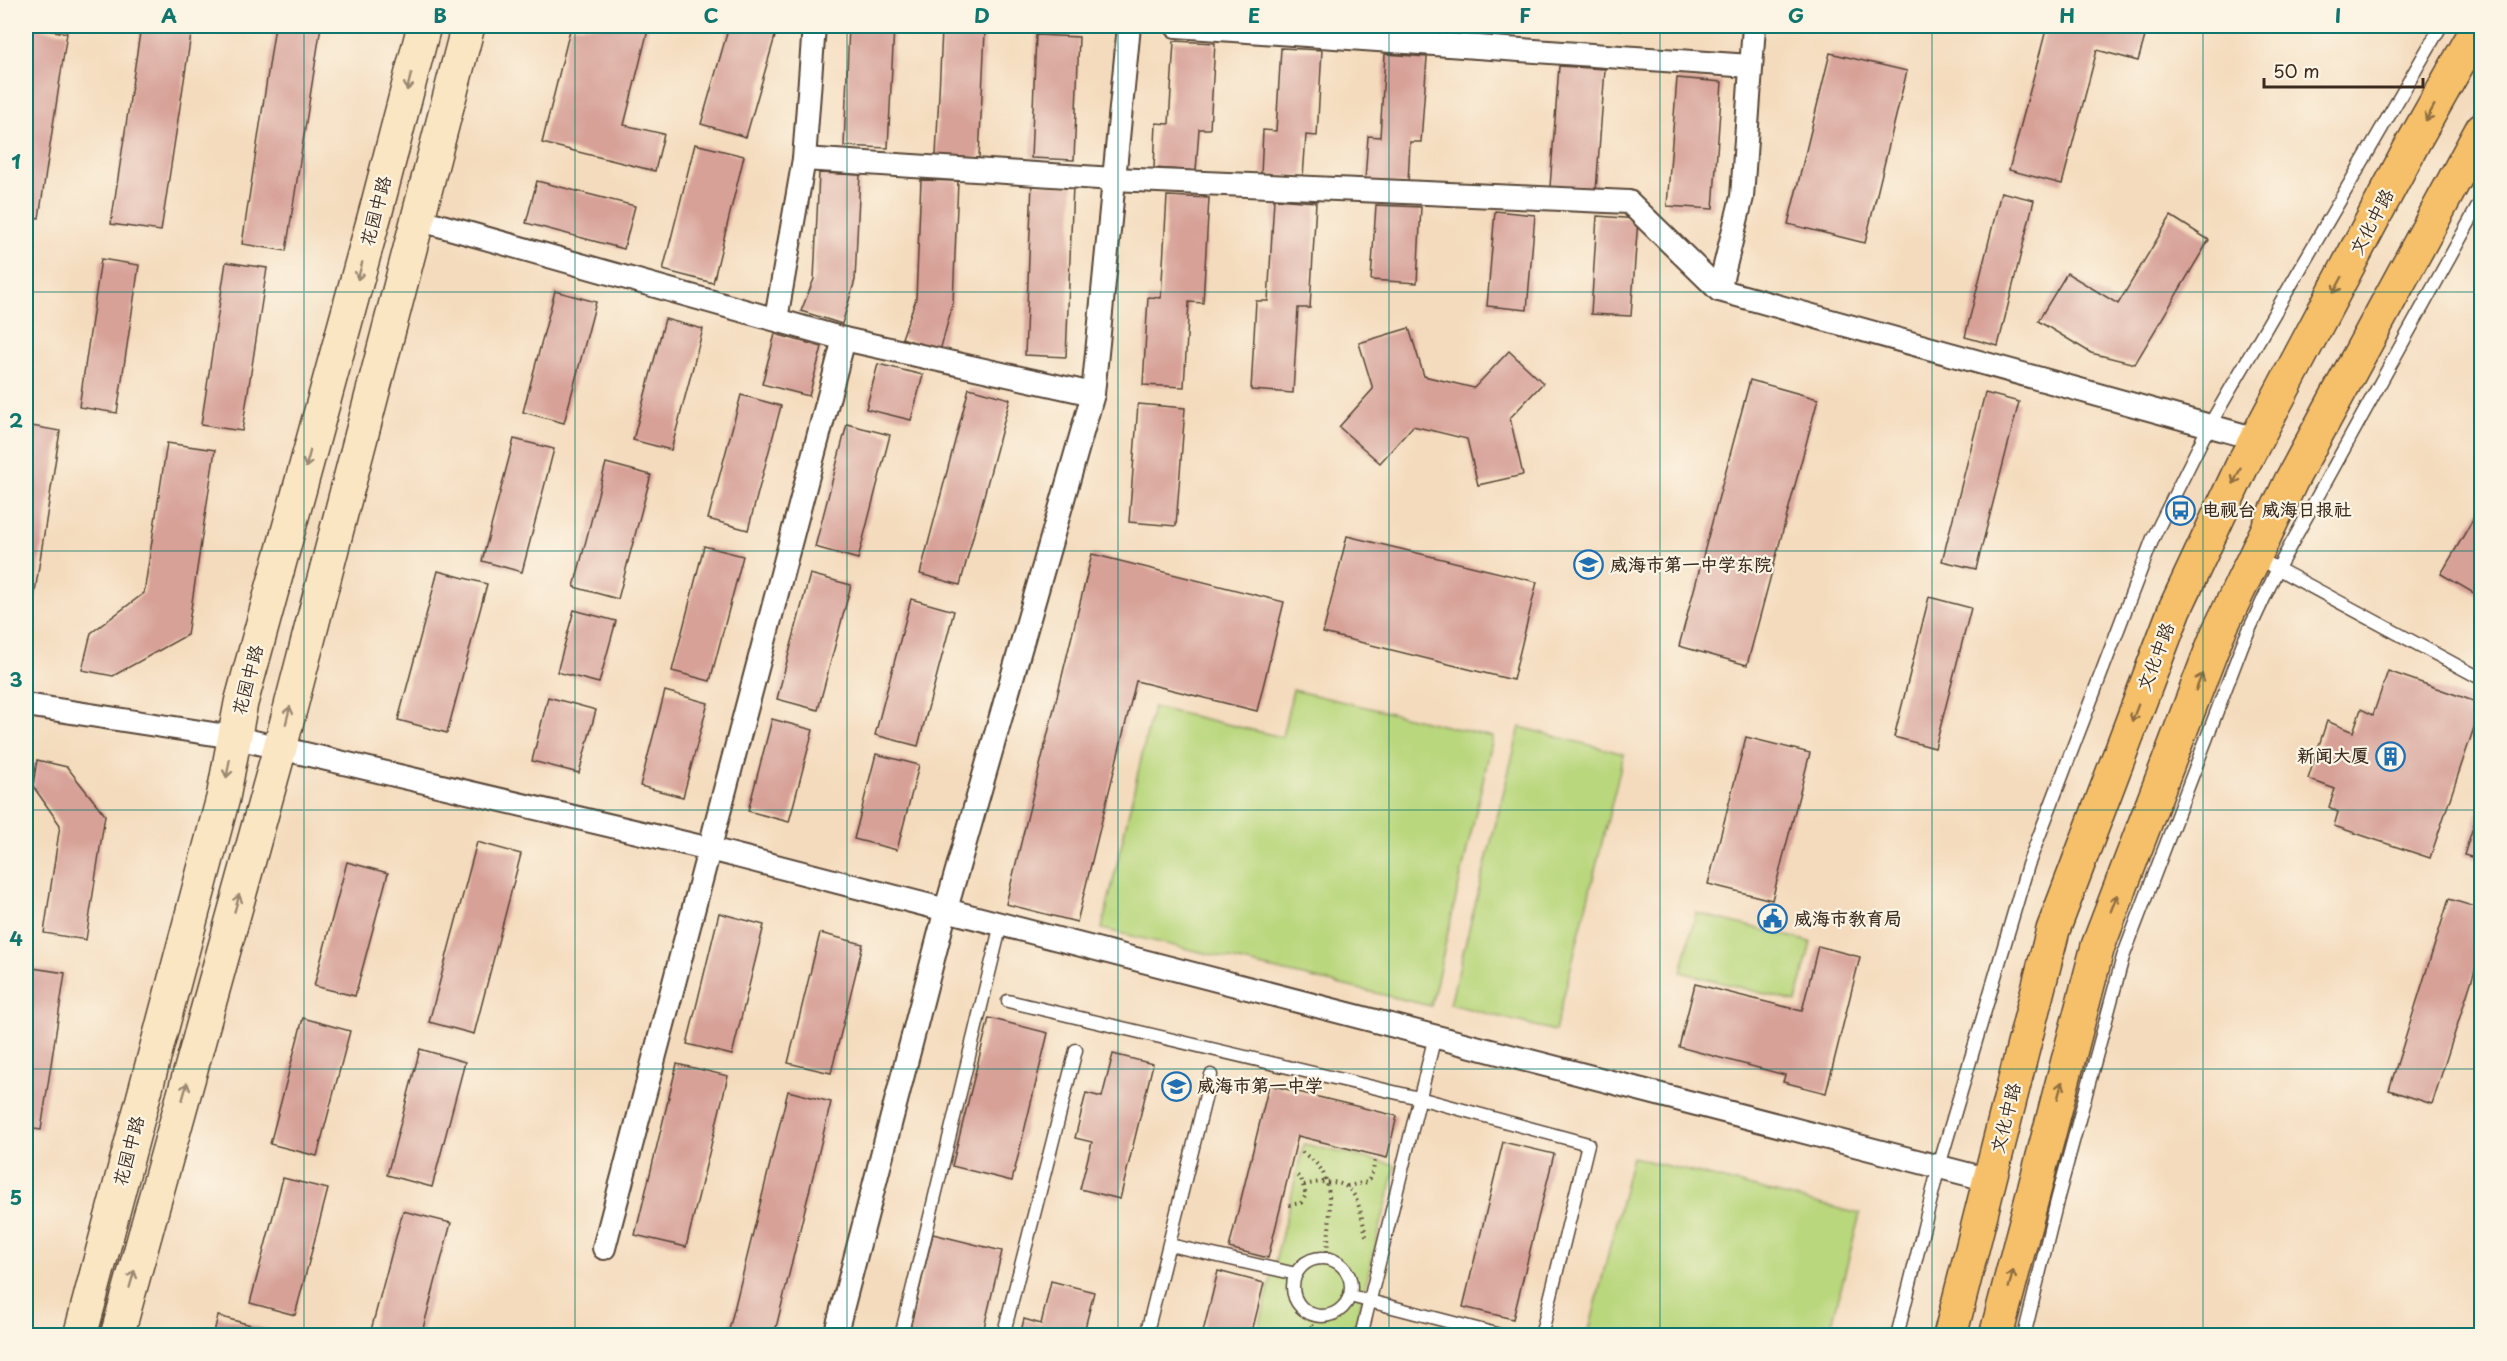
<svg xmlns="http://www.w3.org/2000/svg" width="2507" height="1361" font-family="'Playpen Sans','LXGW WenKai TC',sans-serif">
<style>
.green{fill:#b9d77d;stroke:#7a804e;stroke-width:1.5}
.building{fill:#d7a198}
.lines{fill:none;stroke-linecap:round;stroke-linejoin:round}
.service-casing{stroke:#574536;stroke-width:15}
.minor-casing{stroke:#574536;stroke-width:26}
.secondary-casing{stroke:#574536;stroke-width:36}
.primary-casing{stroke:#574536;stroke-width:36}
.path{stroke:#574536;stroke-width:4;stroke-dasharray:1.5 4.5;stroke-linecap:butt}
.service{stroke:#fff;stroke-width:12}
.minor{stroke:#fff;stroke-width:22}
.secondary{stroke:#fbe6c4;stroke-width:33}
.primary{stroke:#f6c06b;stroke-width:33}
.oneway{stroke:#9b8871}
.oneway2{stroke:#8f6e41}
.grid{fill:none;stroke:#0f766e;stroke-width:1.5;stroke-opacity:0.55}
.labels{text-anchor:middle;stroke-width:4.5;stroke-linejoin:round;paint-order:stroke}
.street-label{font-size:18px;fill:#3b2a1e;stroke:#fcf5e5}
.poi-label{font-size:18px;font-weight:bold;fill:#3b2a1e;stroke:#fcf5e5;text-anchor:start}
.neatline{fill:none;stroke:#0f766e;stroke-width:2}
.grid-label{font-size:20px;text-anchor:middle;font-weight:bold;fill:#0f766e}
</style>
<rect width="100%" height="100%" fill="#fcf5e5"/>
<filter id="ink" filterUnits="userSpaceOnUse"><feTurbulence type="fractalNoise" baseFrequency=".0167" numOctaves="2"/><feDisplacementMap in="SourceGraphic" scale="12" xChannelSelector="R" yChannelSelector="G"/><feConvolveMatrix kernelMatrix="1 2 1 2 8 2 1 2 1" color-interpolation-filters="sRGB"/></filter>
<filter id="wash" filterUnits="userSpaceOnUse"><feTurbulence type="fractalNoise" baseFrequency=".008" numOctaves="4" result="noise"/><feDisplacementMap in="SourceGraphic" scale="24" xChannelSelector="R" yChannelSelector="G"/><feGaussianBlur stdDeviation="1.35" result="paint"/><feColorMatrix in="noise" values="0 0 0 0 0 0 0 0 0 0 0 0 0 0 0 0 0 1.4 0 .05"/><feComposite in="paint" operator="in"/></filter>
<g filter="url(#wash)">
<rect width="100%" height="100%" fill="#f4dbbd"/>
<g class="green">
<polygon points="1293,690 1493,737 1431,1006 1102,929 1153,707 1282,737"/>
<polygon points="1520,727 1624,754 1555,1031 1450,1004"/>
<polygon points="1696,913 1811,942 1796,1002 1681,972"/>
<polygon points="1304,1144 1396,1165 1353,1335 1257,1336"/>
<polygon points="1632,1157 1860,1214 1829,1335 1588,1335"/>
</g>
<g id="blocks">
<g class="building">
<polygon points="141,26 175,26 192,28 161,231 111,224"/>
<polygon points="275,26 321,26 286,251 242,244"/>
<polygon points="571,26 649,26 624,125 664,134 655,171 542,143"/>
<polygon points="729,26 778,26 746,137 701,124"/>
<polygon points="849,26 894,26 888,148 844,146"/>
<polygon points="1588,26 1631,26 1630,30 1588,28"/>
<polygon points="2047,26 2148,26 2138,61 2097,50 2062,184 2009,170"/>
<polygon points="26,27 67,33 39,218 26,216"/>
<polygon points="942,30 985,32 979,158 936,156"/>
<polygon points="1036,35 1079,37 1074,160 1031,158"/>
<polygon points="1174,41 1215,43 1210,129 1199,129 1196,171 1154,168 1156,123 1169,124"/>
<polygon points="1281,48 1322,50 1317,136 1306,135 1303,177 1261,175 1263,130 1276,131"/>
<polygon points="1830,53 1907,71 1865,243 1788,224"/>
<polygon points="1385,54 1427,57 1421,142 1410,142 1408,184 1365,181 1368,136 1380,137"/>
<polygon points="1559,66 1605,69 1596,191 1550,187"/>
<polygon points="1677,78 1722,82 1713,209 1667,206"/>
<polygon points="695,144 744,156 713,283 663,270"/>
<polygon points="819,173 860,175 855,280 842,324 801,311 814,279"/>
<polygon points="921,180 958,181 953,303 940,351 902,338 916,299"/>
<polygon points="537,181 635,206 624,249 526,223"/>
<polygon points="1032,183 1073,185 1066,357 1025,355"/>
<polygon points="2001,192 2034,200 1998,346 1965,337"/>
<polygon points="1167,196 1209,198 1203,303 1189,302 1184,387 1143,385 1148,297 1161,298"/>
<polygon points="1274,199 1316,202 1310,308 1298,308 1293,393 1251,390 1256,301 1268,301"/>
<polygon points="1376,205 1421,207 1417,283 1371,280"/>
<polygon points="1495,211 1535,215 1527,310 1487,306"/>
<polygon points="1597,216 1638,219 1631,316 1591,314"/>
<polygon points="2171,216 2209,240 2135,364 2091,353 2038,321 2067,273 2118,304"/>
<polygon points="101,259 139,265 117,413 79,407"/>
<polygon points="226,262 267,268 242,431 201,425"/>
<polygon points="555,291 596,302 564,423 523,412"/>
<polygon points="665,319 703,329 671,450 633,440"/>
<polygon points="1409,328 1424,376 1474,388 1509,351 1543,383 1510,418 1523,475 1478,485 1467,439 1413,426 1380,463 1339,427 1373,389 1359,343"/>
<polygon points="775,334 822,347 809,396 762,384"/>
<polygon points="878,364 923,375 911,420 866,409"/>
<polygon points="1750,380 1818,399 1747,665 1679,646"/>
<polygon points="969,388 1010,399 960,585 920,574"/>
<polygon points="1985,393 2019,402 1976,569 1942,561"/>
<polygon points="741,395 781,406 748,530 708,519"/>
<polygon points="1138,404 1185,408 1176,526 1129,522"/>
<polygon points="847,424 890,435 858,559 815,547"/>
<polygon points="26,425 60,431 28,637 26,636"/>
<polygon points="514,439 554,449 522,572 482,561"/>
<polygon points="167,443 215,450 187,635 113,676 82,670 91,633 144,593"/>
<polygon points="606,463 651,475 618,599 574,587"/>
<polygon points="2482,504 2482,598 2441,574"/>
<polygon points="1347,536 1537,582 1513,680 1323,633"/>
<polygon points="704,546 743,556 710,681 672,671"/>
<polygon points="1092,554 1284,602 1257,711 1136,681 1077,922 1006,904"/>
<polygon points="438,571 487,584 447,733 398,720"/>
<polygon points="810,574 851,585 818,710 777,699"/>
<polygon points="1929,597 1971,608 1935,748 1894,737"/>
<polygon points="911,599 954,611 918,746 875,735"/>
<polygon points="574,610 616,621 599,683 557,672"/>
<polygon points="2388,671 2482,704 2430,858 2334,826 2338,812 2329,807 2335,789 2308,779 2327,721 2353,732 2361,709 2373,715"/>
<polygon points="665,691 708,703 683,797 640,786"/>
<polygon points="548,697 596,710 579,773 532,761"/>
<polygon points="772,719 813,730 789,822 748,811"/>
<polygon points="1746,737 1810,753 1772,900 1708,884"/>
<polygon points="876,754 919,765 897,850 854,839"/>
<polygon points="37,760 67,767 105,815 86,940 44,933 60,825 33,786"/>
<polygon points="2481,802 2482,802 2482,860 2464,855"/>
<polygon points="477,842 521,854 474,1034 429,1022"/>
<polygon points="347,862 388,873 355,996 314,986"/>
<polygon points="2449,899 2482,909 2482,948 2432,1104 2389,1090"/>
<polygon points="719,913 764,925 732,1055 687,1044"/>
<polygon points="820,933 863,944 831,1073 788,1063"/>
<polygon points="1818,946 1860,957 1826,1093 1783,1082 1785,1075 1679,1047 1695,984 1802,1011"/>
<polygon points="26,967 65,973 41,1130 26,1128"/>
<polygon points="303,1018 350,1031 317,1156 270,1144"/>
<polygon points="989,1018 1048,1033 1012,1181 952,1166"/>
<polygon points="420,1049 465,1062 432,1187 387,1175"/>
<polygon points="1113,1054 1153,1064 1120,1199 1080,1189 1092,1142 1075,1138 1086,1093 1102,1097"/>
<polygon points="677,1064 728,1076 686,1247 635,1235"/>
<polygon points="1269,1085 1397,1116 1387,1158 1298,1136 1268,1258 1229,1248"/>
<polygon points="788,1091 831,1102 774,1336 751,1336 729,1330"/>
<polygon points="1503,1142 1554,1154 1513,1319 1463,1307"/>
<polygon points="283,1178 328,1189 295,1315 250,1303"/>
<polygon points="403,1211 451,1223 421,1336 376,1336 370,1334"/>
<polygon points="933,1234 1002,1251 982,1336 908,1336"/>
<polygon points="1218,1271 1264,1283 1251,1336 1202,1336"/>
<polygon points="1051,1281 1094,1292 1083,1336 1020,1336 1024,1319 1041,1324"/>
<polygon points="218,1316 269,1330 267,1336 213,1336"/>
</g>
</g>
</g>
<g filter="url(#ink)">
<use href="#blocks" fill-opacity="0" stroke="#574536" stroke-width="1.5"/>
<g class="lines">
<defs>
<g id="service">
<polyline points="2256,557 2482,679"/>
<polyline points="1008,1001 1419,1098 1588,1144 1541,1336"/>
<polyline points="1170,1245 1296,1274"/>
<circle cx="1322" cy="1287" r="29"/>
<polyline points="1350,1296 1504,1336"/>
<polyline points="901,1336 1001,924"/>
<polyline points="1003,1336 1076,1050"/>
<polyline points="1146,1336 1211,1075"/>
<polyline points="1361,1336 1435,1036"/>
<polyline points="1897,1336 1939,1166 2028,865 2153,538 2209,426 2441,26"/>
<polyline points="2024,1336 2058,1197 2123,957 2243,643 2278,568 2482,199"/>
</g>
<g id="minor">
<polyline points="1176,26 1750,66"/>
<polyline points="804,159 1114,179 1629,202 1719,290 2257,439"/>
<polyline points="435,224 844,339 1093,394"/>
<polyline points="1719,290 1742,197 1754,26"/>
<polyline points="776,319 804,159 814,26"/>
<polyline points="26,705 233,737 710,849 1990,1180"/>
<polyline points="604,1248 844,339"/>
<polyline points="835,1336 946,909 1093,394 1129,26"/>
</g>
<g id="secondary">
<polyline points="80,1336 223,798 241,703 377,207 424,26"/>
<polyline points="117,1336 280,748 468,26"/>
</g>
<g id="primary">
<polyline points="1950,1336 2053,930 2175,609 2242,466 2413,143 2479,26"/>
<polyline points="1996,1336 2098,946 2218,633 2291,481 2482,129"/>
</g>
</defs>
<use href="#service" class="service-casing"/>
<use href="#minor" class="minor-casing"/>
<use href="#secondary" class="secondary-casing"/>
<use href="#primary" class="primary-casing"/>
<g class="path">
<path d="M 1302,1152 C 1308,1157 1316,1162 1320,1168 C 1335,1188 1329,1234 1326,1258"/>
<path d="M 1304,1185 C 1357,1173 1357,1197 1367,1240"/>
<polyline points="1347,1186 1368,1182 1373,1171 1375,1160"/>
<polyline points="1289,1205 1301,1203 1306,1195 1301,1178 1296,1175"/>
<polyline points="1309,1313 1313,1332 1311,1336"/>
</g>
<use href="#service" class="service"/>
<use href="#minor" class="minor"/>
<use href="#secondary" class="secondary"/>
<use href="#primary" class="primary"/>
</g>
<defs><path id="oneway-shaft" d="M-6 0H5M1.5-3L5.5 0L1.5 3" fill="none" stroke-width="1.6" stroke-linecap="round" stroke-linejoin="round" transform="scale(1.5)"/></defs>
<g class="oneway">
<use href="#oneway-shaft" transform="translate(409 82) rotate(104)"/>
<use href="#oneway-shaft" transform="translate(360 271) rotate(105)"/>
<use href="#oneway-shaft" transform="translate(308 459) rotate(105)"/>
<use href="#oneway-shaft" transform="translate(288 715) rotate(-76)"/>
<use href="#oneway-shaft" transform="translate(228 769) rotate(100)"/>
<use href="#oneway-shaft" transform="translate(237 903) rotate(-74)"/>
<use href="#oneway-shaft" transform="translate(185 1091) rotate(-74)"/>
<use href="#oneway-shaft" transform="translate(132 1279) rotate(-74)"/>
</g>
<g class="oneway2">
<use href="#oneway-shaft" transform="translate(2430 113) rotate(119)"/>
<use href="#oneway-shaft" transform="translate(2338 285) rotate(118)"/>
<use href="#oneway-shaft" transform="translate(2237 476) rotate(115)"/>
<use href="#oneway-shaft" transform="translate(2199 682) rotate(-69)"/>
<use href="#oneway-shaft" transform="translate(2135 713) rotate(111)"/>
<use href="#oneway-shaft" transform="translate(2114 903) rotate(-69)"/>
<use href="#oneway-shaft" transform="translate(2060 1090) rotate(-75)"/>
<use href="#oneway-shaft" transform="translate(2011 1279) rotate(-75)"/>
</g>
</g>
<path class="grid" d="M 304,26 L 304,1336M 575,26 L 575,1336M 847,26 L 847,1336M 1118,26 L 1118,1336M 1389,26 L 1389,1336M 1660,26 L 1660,1336M 1932,26 L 1932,1336M 2203,26 L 2203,1336M 26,292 L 2482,292M 26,551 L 2482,551M 26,810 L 2482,810M 26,1069 L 2482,1069"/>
<defs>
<symbol id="bus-ring" viewBox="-11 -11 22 22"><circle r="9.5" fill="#fcf5e5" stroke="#1f6fb2" stroke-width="1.5"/><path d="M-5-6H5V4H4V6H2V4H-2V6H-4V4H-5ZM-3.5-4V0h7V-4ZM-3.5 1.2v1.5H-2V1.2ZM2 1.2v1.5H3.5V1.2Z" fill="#1f6fb2"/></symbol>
<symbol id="school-ring" viewBox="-11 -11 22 22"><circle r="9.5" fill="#fcf5e5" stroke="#1f6fb2" stroke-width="1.5"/><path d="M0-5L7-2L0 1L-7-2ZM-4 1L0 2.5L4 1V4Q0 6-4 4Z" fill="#1f6fb2"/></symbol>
<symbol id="building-ring" viewBox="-11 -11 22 22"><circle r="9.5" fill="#fcf5e5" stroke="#1f6fb2" stroke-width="1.5"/><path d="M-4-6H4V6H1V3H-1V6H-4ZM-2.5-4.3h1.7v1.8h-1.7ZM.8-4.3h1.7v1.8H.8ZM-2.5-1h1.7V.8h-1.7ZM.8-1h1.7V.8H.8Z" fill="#1f6fb2"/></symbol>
<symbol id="civic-ring" viewBox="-11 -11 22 22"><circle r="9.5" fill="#fcf5e5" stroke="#1f6fb2" stroke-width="1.5"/><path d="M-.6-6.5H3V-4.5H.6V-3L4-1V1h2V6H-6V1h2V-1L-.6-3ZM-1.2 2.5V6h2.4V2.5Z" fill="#1f6fb2"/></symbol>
</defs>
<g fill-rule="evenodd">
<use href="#bus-ring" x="2164" y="494" width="33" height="33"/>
<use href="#school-ring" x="1572" y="548" width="33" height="33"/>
<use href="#building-ring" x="2374" y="740" width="33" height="33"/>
<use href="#civic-ring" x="1756" y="902" width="33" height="33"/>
<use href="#school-ring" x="1160" y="1070" width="33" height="33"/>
</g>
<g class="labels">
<g class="street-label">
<text transform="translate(376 211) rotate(-75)" y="6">花园中路</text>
<text transform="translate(2372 222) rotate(-62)" y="6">文化中路</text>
<text transform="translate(2156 657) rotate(-69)" y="6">文化中路</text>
<text transform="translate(248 680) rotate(-75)" y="6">花园中路</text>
<text transform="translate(2006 1118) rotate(-76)" y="6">文化中路</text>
<text transform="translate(129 1151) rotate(-75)" y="6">花园中路</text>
</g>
<g class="poi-label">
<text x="2202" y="516">电视台 威海日报社</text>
<text x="1610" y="571">威海市第一中学东院</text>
<text x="2369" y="762" text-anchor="end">新闻大厦</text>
<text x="1794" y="925">威海市教育局</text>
<text x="1197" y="1092">威海市第一中学</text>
</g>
</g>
<rect width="2507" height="1361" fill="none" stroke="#fcf5e5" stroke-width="66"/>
<path d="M2264 78v9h159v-9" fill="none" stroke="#3b2a1e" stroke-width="3"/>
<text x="2273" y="78" font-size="18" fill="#3b2a1e" stroke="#fcf5e5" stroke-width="4.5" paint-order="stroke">50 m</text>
<rect x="33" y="33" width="2441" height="1295" class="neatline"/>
<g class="grid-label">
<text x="169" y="23">A</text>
<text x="440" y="23">B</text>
<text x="711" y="23">C</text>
<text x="982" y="23">D</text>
<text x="1254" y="23">E</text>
<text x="1525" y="23">F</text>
<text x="1796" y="23">G</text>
<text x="2067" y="23">H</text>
<text x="2338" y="23">I</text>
<text x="16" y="169">1</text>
<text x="16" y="428">2</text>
<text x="16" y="687">3</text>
<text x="16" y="946">4</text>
<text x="16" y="1205">5</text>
</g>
</svg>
